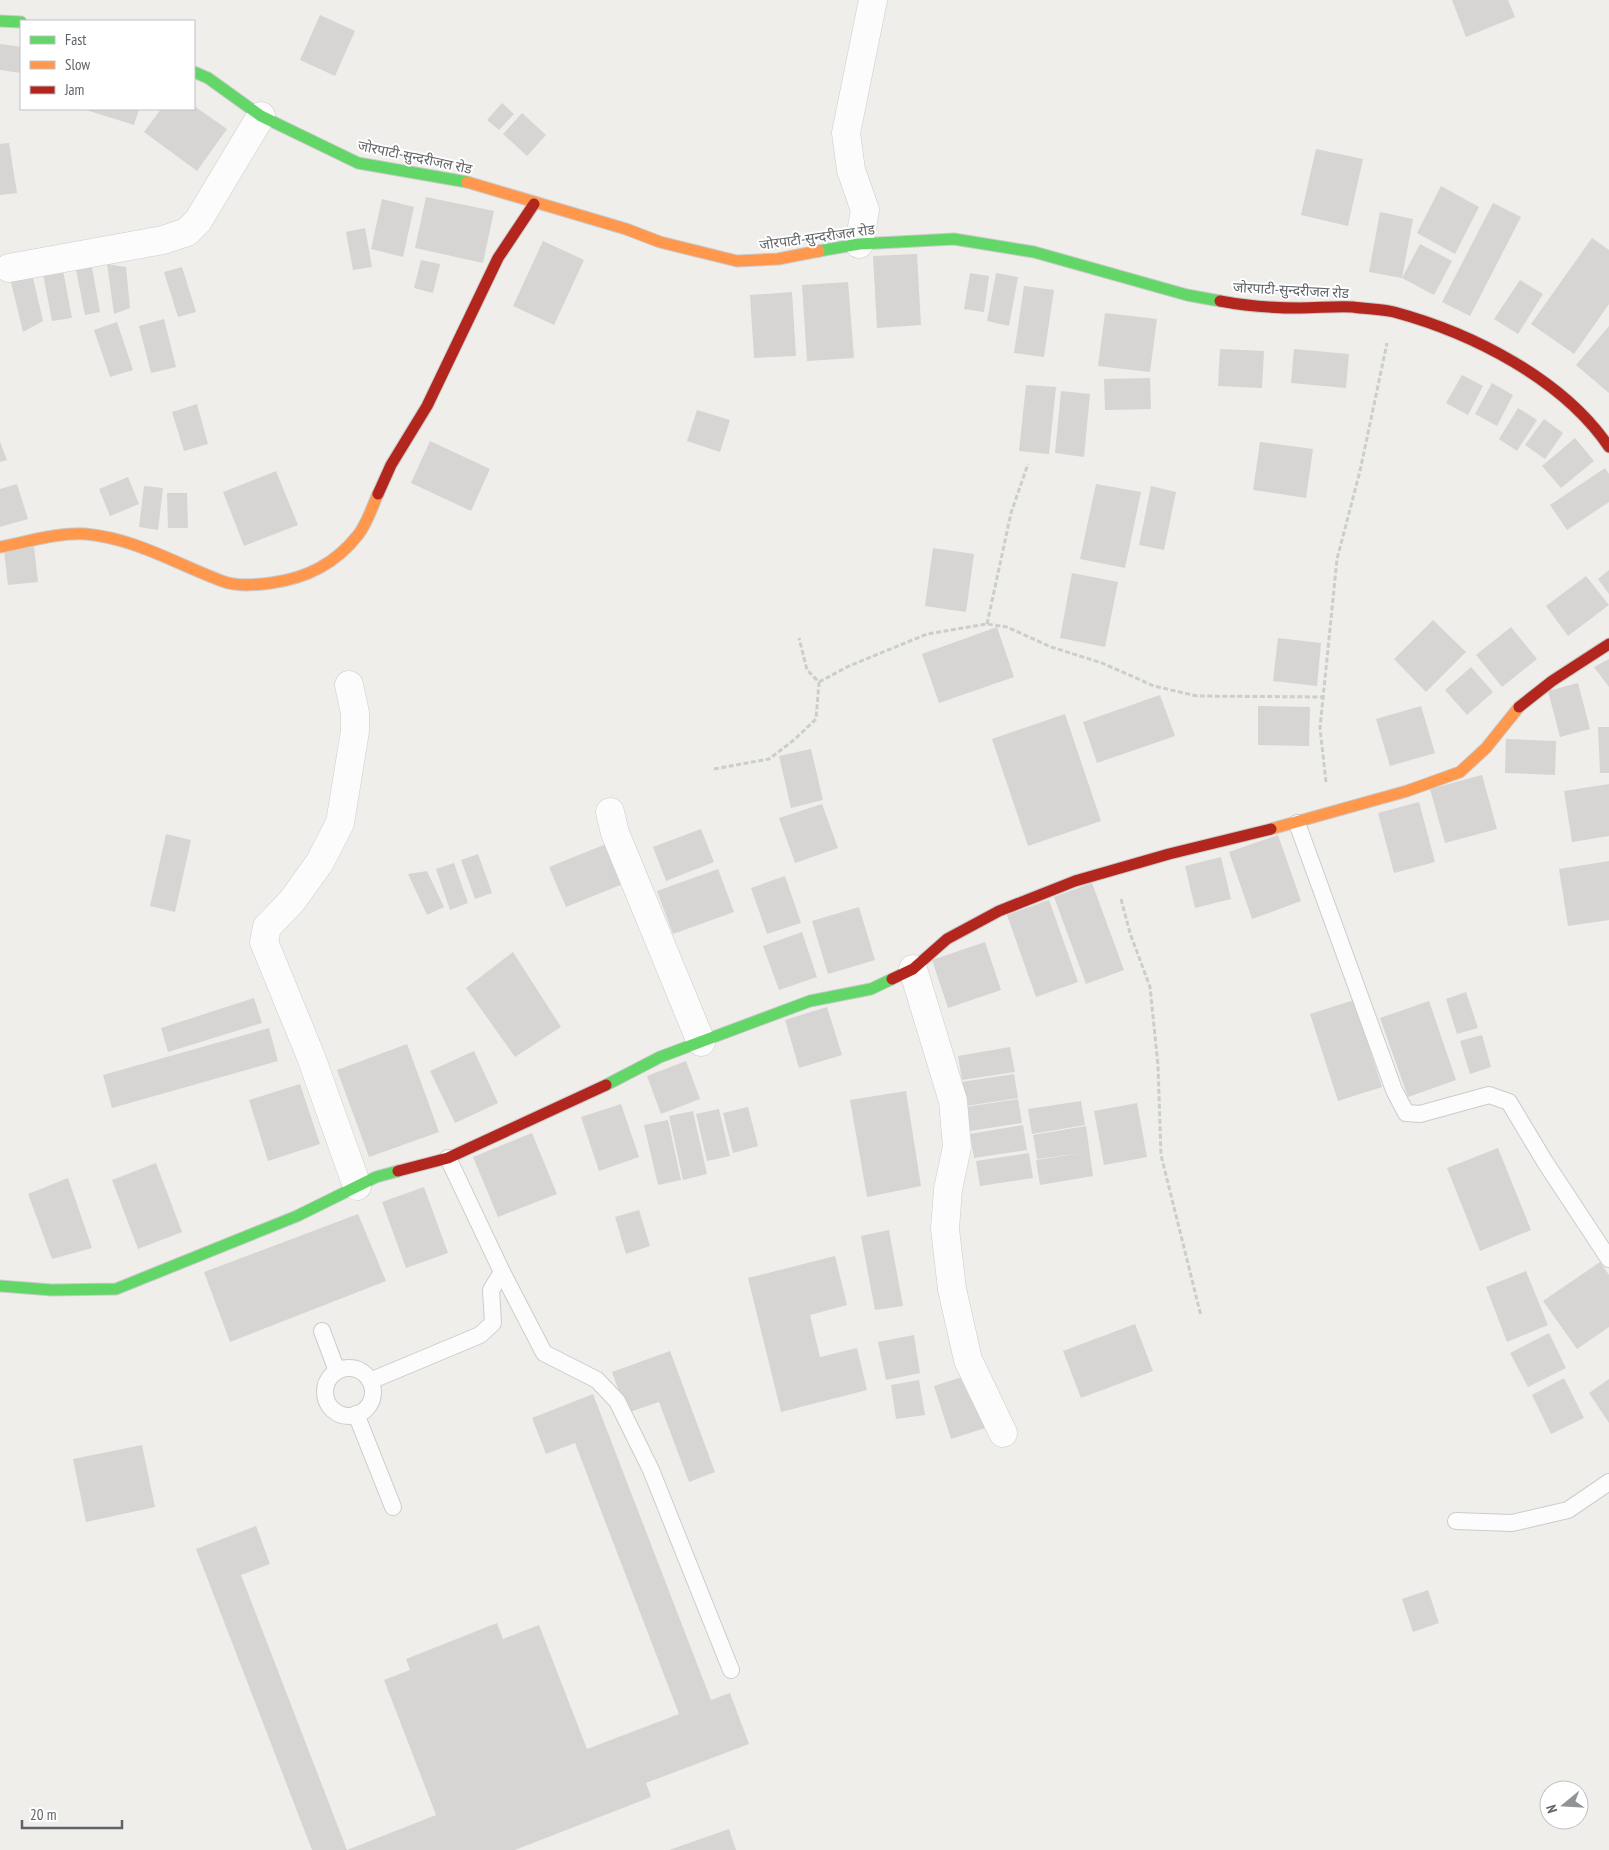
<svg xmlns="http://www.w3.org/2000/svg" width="1609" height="1850" font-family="'PT Sans Narrow','Noto Sans Devanagari',sans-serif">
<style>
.building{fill:#d6d5d3}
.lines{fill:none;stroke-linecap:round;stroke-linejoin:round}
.lane-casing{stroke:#cbcccc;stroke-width:18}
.street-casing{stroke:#cbcccc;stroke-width:29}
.fast-casing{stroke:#cacacb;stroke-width:13}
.slow-casing{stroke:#cacacb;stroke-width:13}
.jam-casing{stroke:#cacacb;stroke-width:13}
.path{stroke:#cacfcc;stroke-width:3;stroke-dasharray:5 2.5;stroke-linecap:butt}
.lane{stroke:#fdfcfc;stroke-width:16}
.street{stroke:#fdfcfc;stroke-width:28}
.fast{stroke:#63d668;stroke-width:11}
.slow{stroke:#ff974d;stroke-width:11}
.jam{stroke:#b3261e;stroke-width:11}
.labels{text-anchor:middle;stroke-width:4;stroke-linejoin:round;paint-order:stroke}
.street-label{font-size:14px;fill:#5f6368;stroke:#fff}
</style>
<rect width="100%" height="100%" fill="#efeeea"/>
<g class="building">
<polygon points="1452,0 1508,0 1515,17 1466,37"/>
<polygon points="320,15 355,31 335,76 300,60"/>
<polygon points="0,44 21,47 21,73 0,70"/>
<polygon points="502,103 514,114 499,130 487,120"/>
<polygon points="194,106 227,129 197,171 144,132 161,109 194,109"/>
<polygon points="83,109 139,109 134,125"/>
<polygon points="522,113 546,135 527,156 503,134"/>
<polygon points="9,143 17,193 0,195 0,144"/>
<polygon points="1316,149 1363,159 1348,226 1301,215"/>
<polygon points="1441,186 1479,207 1455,254 1417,233"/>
<polygon points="426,197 494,211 483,263 415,248"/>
<polygon points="382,199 414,207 403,257 371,249"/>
<polygon points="1493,203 1521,217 1470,316 1442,302"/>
<polygon points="1380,212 1413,219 1402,278 1369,272"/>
<polygon points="365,228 372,267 353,270 346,232"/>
<polygon points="1592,238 1609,250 1609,304 1574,354 1531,324"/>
<polygon points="543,241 584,260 554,325 513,306"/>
<polygon points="1420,244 1452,261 1434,295 1402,278"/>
<polygon points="917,254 921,325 877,328 873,256"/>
<polygon points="421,260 440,264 433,293 414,288"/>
<polygon points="91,262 100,312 85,315 75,265"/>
<polygon points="107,264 126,267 130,308 114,314"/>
<polygon points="62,265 72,318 52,321 42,269"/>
<polygon points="182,267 196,312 178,317 164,272"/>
<polygon points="31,269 43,321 23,332 9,274"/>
<polygon points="970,273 989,276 984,312 964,309"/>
<polygon points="996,273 1018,277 1009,326 987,321"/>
<polygon points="1520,280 1543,294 1518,334 1494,319"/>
<polygon points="848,282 854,358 807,361 802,285"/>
<polygon points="1024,286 1054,290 1044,357 1014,353"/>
<polygon points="792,292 796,356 754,358 750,295"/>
<polygon points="1105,313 1157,319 1150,372 1098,366"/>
<polygon points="164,319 176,367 151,373 139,326"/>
<polygon points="117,322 133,370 110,377 94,330"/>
<polygon points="1609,326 1609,393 1576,365"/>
<polygon points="1220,349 1264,351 1262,388 1218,386"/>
<polygon points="1294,349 1349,354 1346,388 1291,383"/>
<polygon points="1462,375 1483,386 1468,415 1446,403"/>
<polygon points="1150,378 1151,409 1105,410 1104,379"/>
<polygon points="1492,383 1513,395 1497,426 1475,414"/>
<polygon points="1026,385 1056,387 1049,454 1019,451"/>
<polygon points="1061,391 1090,394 1084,457 1055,453"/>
<polygon points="197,404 208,444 184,451 172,412"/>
<polygon points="1518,408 1537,420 1517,451 1499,439"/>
<polygon points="697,410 730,420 720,452 687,441"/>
<polygon points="1544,419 1563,433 1545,459 1525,445"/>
<polygon points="1575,438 1594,461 1561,488 1542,466"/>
<polygon points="430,441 490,469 471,511 411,483"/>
<polygon points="0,442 7,460 0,462"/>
<polygon points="1260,442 1313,449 1306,498 1253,490"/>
<polygon points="1605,468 1609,474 1609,502 1567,530 1550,505"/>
<polygon points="276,471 298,525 244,546 223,492"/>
<polygon points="128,477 139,504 110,516 99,489"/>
<polygon points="17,484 28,519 0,527 0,489"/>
<polygon points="1096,484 1141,492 1125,568 1080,559"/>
<polygon points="144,486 163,488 158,530 139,527"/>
<polygon points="1151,486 1176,492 1164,550 1139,545"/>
<polygon points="167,493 187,493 188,528 168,528"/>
<polygon points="34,547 38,582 8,585 4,551"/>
<polygon points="933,548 974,554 966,612 925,606"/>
<polygon points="1609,570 1609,594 1598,579"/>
<polygon points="1072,573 1118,582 1105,647 1060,638"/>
<polygon points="1586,576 1609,605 1568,636 1546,606"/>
<polygon points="1433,620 1466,652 1426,692 1394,659"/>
<polygon points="997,627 1014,677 939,703 922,654"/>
<polygon points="1511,627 1537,659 1502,687 1476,655"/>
<polygon points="1278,638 1321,643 1317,686 1273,681"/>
<polygon points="1609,659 1609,687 1594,667"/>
<polygon points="1471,667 1493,692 1467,715 1445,690"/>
<polygon points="1578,683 1590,729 1560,737 1548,691"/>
<polygon points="1160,695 1175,736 1097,763 1083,722"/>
<polygon points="1258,706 1310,707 1309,746 1258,745"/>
<polygon points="1421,706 1435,753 1390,766 1376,719"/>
<polygon points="1065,714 1101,821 1028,846 992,739"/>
<polygon points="1598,727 1609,727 1609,773 1600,773"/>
<polygon points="1506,739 1556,741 1555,775 1505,773"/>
<polygon points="811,749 823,800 791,808 779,756"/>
<polygon points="1482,775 1497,829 1445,843 1430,789"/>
<polygon points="1609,784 1609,836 1572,842 1564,791"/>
<polygon points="1419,802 1435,862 1394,873 1378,813"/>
<polygon points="822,804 838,848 795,863 779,818"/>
<polygon points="701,829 714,862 666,881 653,847"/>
<polygon points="166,834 191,840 175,912 150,906"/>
<polygon points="1278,835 1301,901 1252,919 1229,852"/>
<polygon points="606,844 623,884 566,907 549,867"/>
<polygon points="478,854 492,893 475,899 461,860"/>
<polygon points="1221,857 1231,899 1195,908 1185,866"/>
<polygon points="1609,861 1609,920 1568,926 1559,869"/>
<polygon points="454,863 468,903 450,910 436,869"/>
<polygon points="718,869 734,912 673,934 657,891"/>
<polygon points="427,871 444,907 427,915 408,874"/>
<polygon points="785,876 801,923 767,934 751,888"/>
<polygon points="1092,883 1124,970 1086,984 1054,897"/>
<polygon points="1049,900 1078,982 1036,997 1007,915"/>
<polygon points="859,907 875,960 828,974 812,921"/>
<polygon points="802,932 817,977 779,990 763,946"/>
<polygon points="985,942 1001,990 948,1008 932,960"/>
<polygon points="513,952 561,1027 515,1057 466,988"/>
<polygon points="1466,992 1478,1028 1457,1034 1446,999"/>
<polygon points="254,998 262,1023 168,1052 161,1028"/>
<polygon points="1354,1000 1382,1087 1338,1101 1310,1014"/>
<polygon points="1429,1001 1456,1080 1408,1097 1380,1018"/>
<polygon points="827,1007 842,1055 799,1068 785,1020"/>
<polygon points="269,1028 278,1061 112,1108 103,1075"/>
<polygon points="1482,1035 1491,1067 1470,1074 1460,1041"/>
<polygon points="407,1044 439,1132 369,1157 337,1070"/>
<polygon points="1010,1047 1015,1072 962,1080 958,1056"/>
<polygon points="474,1051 498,1103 455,1123 430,1071"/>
<polygon points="686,1061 700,1099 661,1114 647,1076"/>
<polygon points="1014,1074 1018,1098 966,1106 961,1082"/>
<polygon points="300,1084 320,1144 268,1161 249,1100"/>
<polygon points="906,1091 921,1186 867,1197 850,1100"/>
<polygon points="1018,1099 1022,1123 970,1131 965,1107"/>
<polygon points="1081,1101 1085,1125 1032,1134 1028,1109"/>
<polygon points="1137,1103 1147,1157 1104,1165 1094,1111"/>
<polygon points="621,1104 639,1157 599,1171 581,1117"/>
<polygon points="748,1107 758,1146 733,1153 723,1113"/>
<polygon points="719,1109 730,1156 707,1161 696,1114"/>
<polygon points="693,1111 707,1174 683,1180 669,1116"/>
<polygon points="668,1120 681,1180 658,1185 644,1125"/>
<polygon points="1023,1125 1027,1150 974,1158 970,1134"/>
<polygon points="1086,1126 1093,1176 1040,1185 1036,1160 1083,1153 1037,1159 1033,1135"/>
<polygon points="532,1133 557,1194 498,1217 473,1157"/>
<polygon points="1498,1148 1531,1230 1480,1251 1447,1168"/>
<polygon points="1029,1153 1033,1178 980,1186 976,1161"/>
<polygon points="156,1163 182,1232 138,1249 112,1180"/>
<polygon points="68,1178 92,1248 52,1259 28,1194"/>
<polygon points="424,1187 448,1253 406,1268 382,1202"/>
<polygon points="639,1210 650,1246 626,1254 615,1217"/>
<polygon points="358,1214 386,1281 230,1342 204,1272"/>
<polygon points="889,1230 903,1306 875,1310 861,1236"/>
<polygon points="835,1256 847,1305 810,1315 820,1357 857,1348 867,1390 781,1412 748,1278"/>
<polygon points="1600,1262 1609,1275 1609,1327 1577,1349 1543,1301"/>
<polygon points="1526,1271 1548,1325 1507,1342 1486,1287"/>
<polygon points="1135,1324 1153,1371 1081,1398 1063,1351"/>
<polygon points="1549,1333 1566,1368 1528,1387 1510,1353"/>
<polygon points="914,1335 920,1373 886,1380 878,1342"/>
<polygon points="670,1351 715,1472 689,1482 659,1402 627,1413 612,1372"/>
<polygon points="968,1375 985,1428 951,1439 934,1386"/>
<polygon points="1564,1378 1584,1418 1551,1434 1532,1395"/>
<polygon points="1609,1379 1609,1423 1589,1393"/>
<polygon points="919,1380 925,1415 896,1419 891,1385"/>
<polygon points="593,1394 711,1700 730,1693 749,1744 646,1783 651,1797 515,1850 312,1850 196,1549 256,1526 270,1564 241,1575 347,1850 436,1815 384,1680 410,1670 406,1659 497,1623 503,1639 539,1625 587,1749 679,1714 575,1443 546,1454 532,1418"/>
<polygon points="142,1445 155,1507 86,1522 73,1459"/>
<polygon points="1428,1590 1439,1623 1413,1632 1402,1599"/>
<polygon points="729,1829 736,1850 669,1850"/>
</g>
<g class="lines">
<defs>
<g id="lane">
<polyline points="1297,823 1394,1090 1406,1113 1420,1114 1489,1095 1509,1102 1545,1162 1609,1259"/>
<polyline points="448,1158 502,1272 544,1353 597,1380 617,1401 651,1470 731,1670"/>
<polyline points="322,1331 337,1371"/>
<circle cx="349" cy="1392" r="24"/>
<polyline points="370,1381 480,1335 493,1323 491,1290 502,1272"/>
<polyline points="356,1414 393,1507"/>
<polyline points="1456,1521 1512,1523 1568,1510 1609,1482"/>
</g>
<g id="street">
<polyline points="859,244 865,210 851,170 846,133 873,0"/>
<polyline points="9,268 163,240 187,232 198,221 261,116"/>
<polyline points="349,685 355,713 355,731 340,823 320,862 292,901 267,927 264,942 311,1057 357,1186"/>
<polyline points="610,812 615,833 701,1042"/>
<polyline points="913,969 953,1101 957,1147 948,1189 945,1229 952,1289 968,1360 1003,1433"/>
</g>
<g id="fast">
<polyline points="0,21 21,22"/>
<polyline points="194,72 208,78 261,116 358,163 467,182"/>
<polyline points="819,251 859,244 954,239 1034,252 1187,295 1220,301"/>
<polyline points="606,1085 660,1057 810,1001 871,989 892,979"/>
<polyline points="0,1286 52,1290 116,1289 297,1216 376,1177 398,1171"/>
</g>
<g id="slow">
<polyline points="467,182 626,229 660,242 737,261 778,259 819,251"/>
<path d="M 0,547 C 26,542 60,532 86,534 C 137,539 176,564 222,581 C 237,587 256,585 271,583 C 307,578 335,564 358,535 C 367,524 372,507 378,494"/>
<polyline points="1271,829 1407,791 1460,772 1486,748 1519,707"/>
</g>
<g id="jam">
<path d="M 1220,301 C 1246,306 1273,308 1300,308 C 1317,308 1336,306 1353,307 C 1366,309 1381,309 1394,312 C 1472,333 1563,379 1609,447"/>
<polyline points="378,494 391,465 427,406 498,258 534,204"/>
<polyline points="1519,707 1552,681 1609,644"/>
<polyline points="892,979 913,969 947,939 999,911 1075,881 1169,854 1271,829"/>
<polyline points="398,1171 448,1158 606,1085"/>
</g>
</defs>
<use href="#lane" class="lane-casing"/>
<use href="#street" class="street-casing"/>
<use href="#fast" class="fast-casing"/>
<use href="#slow" class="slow-casing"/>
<use href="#jam" class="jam-casing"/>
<g class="path">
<polyline points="987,624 1011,513 1028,464"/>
<polyline points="819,682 849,666 927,634 987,624 1007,627 1051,647 1102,663 1154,686 1197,696 1323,697"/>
<polyline points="714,769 769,759 794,740 816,719 819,682 807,670 799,638"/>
<polyline points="1326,782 1320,728 1337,559 1360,471 1387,343"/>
<polyline points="1121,899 1130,933 1150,987 1158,1065 1161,1155 1201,1316"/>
</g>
<use href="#lane" class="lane"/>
<use href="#street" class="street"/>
<use href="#fast" class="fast"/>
<use href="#slow" class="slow"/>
<use href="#jam" class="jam"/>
</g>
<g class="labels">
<g class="street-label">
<text transform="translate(415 157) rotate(12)" y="5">जोरपाटी-सुन्दरीजल रोड</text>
<text transform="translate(817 237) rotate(-8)" y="5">जोरपाटी-सुन्दरीजल रोड</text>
<text transform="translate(1291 290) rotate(3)" y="5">जोरपाटी-सुन्दरीजल रोड</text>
</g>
</g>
<rect x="20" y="20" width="175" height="90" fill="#ffffff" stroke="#bfc1c3"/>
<rect x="30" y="36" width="25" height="8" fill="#63d668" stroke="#bfc1c3"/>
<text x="65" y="45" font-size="15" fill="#5f6368">Fast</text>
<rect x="30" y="61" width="25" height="8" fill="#ff974d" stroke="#bfc1c3"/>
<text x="65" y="70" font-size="15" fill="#5f6368">Slow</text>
<rect x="30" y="86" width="25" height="8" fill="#b3261e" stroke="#bfc1c3"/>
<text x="65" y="95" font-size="15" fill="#5f6368">Jam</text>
<g transform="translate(1564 1805) rotate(252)"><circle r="24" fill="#ffffff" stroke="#bfc1c3"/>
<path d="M0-4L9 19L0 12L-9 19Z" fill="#919496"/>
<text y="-8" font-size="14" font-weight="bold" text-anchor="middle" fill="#5f6368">N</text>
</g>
<path d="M22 1820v8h100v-8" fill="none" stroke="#5f6368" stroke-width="2.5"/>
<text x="30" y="1820" font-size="15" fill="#5f6368" stroke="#ffffff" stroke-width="4" paint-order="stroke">20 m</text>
</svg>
